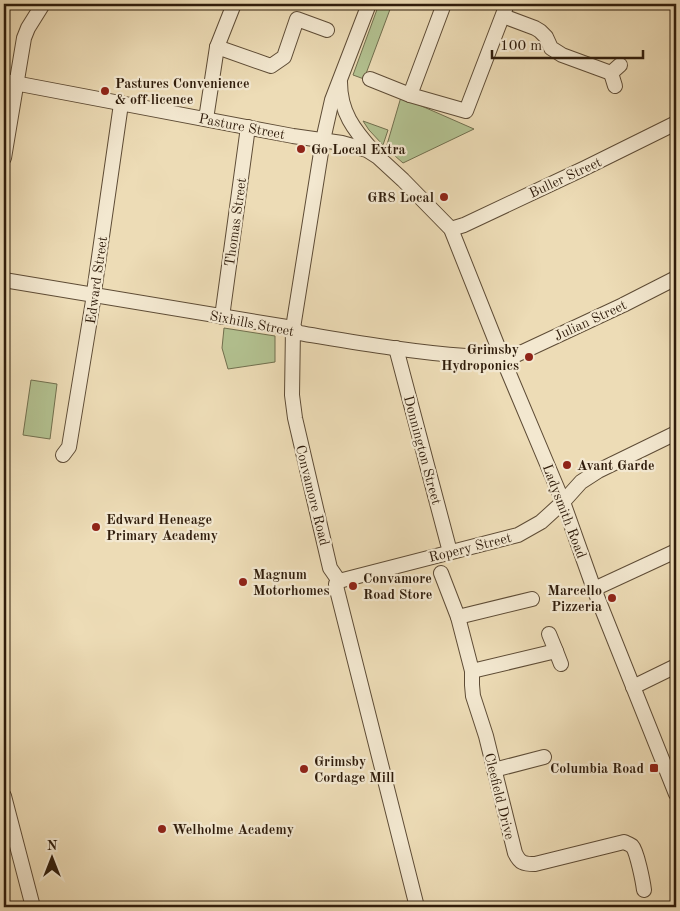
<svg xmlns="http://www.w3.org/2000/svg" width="680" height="911" font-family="'Old Standard TT',serif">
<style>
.green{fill:#b3c291;stroke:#716f4e}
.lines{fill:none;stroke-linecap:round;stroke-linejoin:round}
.minor-casing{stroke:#5e4c36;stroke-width:16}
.minor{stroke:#f3e8d0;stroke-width:14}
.poi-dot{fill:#8f2418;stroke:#f3e8d0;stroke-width:2}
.labels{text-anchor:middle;stroke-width:4.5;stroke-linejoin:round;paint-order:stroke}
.poi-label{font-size:14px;font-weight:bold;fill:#2f1c0b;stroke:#f3e8d0;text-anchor:start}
.street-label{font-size:14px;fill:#2f1c0b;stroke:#f3e8d0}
</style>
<rect width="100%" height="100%" fill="#eddcb6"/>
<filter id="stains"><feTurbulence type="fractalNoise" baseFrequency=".004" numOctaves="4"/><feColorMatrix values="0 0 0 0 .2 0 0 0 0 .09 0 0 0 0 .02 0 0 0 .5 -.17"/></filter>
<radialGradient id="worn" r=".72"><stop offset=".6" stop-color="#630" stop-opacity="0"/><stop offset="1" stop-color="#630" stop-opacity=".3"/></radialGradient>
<g class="green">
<polygon points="379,4 392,4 364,79 353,75"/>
<polygon points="401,97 474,129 403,163 386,148"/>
<polygon points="363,121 388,130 383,145 369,130"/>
<polygon points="224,328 275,336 275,362 228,369 222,348"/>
<polygon points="31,380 57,384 50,439 23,435"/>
</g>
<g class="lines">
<defs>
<g id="minor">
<polyline points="503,16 535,28 540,31 546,37 551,48 562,55 611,73"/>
<polyline points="217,47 271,66 284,57 297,19 327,30"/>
<polyline points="370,79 410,95 466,111 507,4"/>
<polyline points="4,81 293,136 342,143 367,150 378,157 403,180 451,229 502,357 563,502 594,589 676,794"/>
<path d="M 340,82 C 340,112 354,130 373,151"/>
<polyline points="615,86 611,73 620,65"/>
<polyline points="410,95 444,4"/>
<polyline points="206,119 217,47 234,4"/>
<polyline points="4,158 24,38 28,28 43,4"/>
<polyline points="451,229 464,225 585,168 676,123"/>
<path d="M 4,280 L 293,328 L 299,333 C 354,342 410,352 466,356 C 481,357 501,360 516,355 L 623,305 L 676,278"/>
<polyline points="222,317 248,127"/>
<polyline points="396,348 450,552"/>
<polyline points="63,455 69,447 93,301 94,292 121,104"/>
<path d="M 441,573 L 458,617 L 472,671 L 472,685 L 473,696 L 486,736 L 515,853 C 520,863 523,864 535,864 L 624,842 C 626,843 631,845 632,846 C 637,851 643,882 644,890"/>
<polyline points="339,581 330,568 295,418 292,395 293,328 323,140 332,100 369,4"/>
<polyline points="339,581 518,535 541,522 563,502 581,482 598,471 676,433"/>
<polyline points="339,581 336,584 337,590 417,907"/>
<polyline points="594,589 676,551"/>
<polyline points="458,617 532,599"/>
<polyline points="549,634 556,651"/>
<polyline points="472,671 556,651 561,664"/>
<polyline points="633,687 676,666"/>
<polyline points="494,770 544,757"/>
<polyline points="4,796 33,907"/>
</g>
</defs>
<use href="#minor" class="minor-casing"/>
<use href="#minor" class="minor"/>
</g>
<g class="poi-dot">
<circle cx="105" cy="91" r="5"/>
<circle cx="301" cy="149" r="5"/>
<circle cx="444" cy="197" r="5"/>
<circle cx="529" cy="357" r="5"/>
<circle cx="567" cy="465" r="5"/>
<circle cx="96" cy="527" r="5"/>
<circle cx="243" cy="582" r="5"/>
<circle cx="353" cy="586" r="5"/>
<circle cx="612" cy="598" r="5"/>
<rect x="649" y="763" width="10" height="10" rx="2.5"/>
<circle cx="304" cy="769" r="5"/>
<circle cx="162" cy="829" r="5"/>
</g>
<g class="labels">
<g class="poi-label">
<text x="115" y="88">Pastures Convenience<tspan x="115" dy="16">&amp; off licence</tspan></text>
<text x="311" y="154">Go Local Extra</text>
<text x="434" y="202" text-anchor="end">GR8 Local</text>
<text x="519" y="354" text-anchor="end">Grimsby<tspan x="519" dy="16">Hydroponics</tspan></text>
<text x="577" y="470">Avant Garde</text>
<text x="106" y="524">Edward Heneage<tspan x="106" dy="16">Primary Academy</tspan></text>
<text x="253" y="579">Magnum<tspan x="253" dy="16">Motorhomes</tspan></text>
<text x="363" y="583">Convamore<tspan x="363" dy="16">Road Store</tspan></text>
<text x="602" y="595" text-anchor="end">Marcello<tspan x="602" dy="16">Pizzeria</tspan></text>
<text x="314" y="766">Grimsby<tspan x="314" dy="16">Cordage Mill</tspan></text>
<text x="644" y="773" text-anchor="end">Columbia Road</text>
<text x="172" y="834">Welholme Academy</text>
</g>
<g class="street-label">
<text transform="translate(242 126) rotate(11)" y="5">Pasture Street</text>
<text transform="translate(565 177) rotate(-25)" y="5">Buller Street</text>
<text transform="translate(235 222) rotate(-82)" y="5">Thomas Street</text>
<text transform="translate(96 280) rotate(-82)" y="5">Edward Street</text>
<text transform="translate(590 320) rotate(-25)" y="5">Julian Street</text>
<text transform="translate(252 323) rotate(11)" y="5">Sixhills Street</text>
<text transform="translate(423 450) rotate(75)" y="5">Donnington Street</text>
<text transform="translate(313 495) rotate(76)" y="5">Convamore Road</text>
<text transform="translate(565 511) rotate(69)" y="5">Ladysmith Road</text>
<text transform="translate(470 547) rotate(-14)" y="5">Ropery Street</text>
<text transform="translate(500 796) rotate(76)" y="5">Cleefield Drive</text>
</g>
</g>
<rect width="680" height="911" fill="none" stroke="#eddcb6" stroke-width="20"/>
<rect x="5" y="5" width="670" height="901" fill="none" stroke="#2f1c0b" stroke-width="2.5"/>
<rect x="10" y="10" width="660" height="891" fill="none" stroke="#2f1c0b"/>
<g transform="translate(52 858)" stroke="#f3e8d0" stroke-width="4" paint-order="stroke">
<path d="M0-4L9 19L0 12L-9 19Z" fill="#2f1c0b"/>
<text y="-8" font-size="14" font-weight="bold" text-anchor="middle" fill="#2f1c0b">N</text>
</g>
<path d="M492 50v8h151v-8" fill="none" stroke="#2f1c0b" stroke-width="2.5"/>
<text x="500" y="50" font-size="15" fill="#2f1c0b" stroke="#f3e8d0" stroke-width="4" paint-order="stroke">100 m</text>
<rect width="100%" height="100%" filter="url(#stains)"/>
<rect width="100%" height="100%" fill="url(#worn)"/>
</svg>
